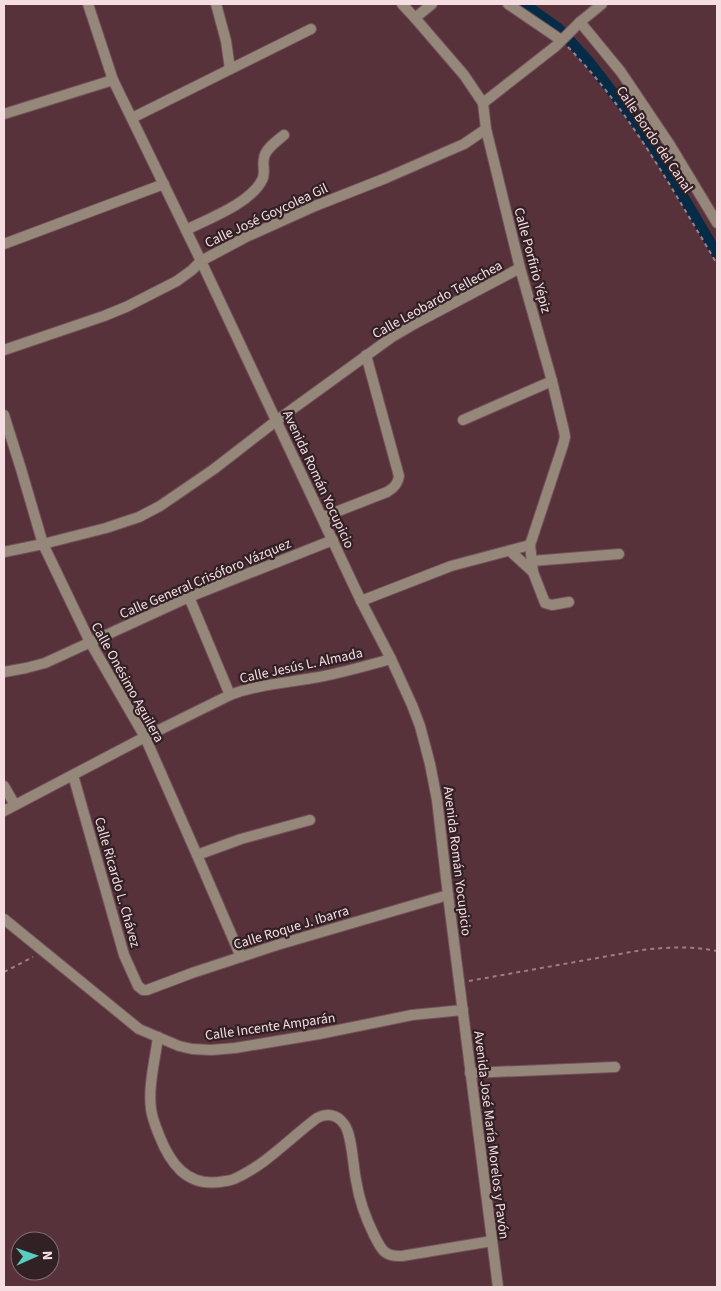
<svg xmlns="http://www.w3.org/2000/svg" width="721" height="1291" font-family="'Source Sans 3',sans-serif">
<style>
.lines{fill:none;stroke-linecap:round;stroke-linejoin:round}
.canal{stroke:#052b46;stroke-width:11}
.minor-casing{stroke:#745159;stroke-width:12}
.tertiary-casing{stroke:#745159;stroke-width:12}
.path{stroke:#9d7e85;stroke-width:2;stroke-dasharray:4 4;stroke-linecap:butt}
.minor{stroke:#95887b;stroke-width:10}
.tertiary{stroke:#95887b;stroke-width:10}
.labels{text-anchor:middle;stroke-width:4.5;stroke-linejoin:round;paint-order:stroke}
.street-label{font-size:14px;fill:#f6dde2;stroke:#312024}
</style>
<rect width="100%" height="100%" fill="#57323b"/>
<g class="lines">
<polyline class="canal" points="524,4 559,29 590,63 630,115 653,146 717,254"/>
<defs>
<g id="minor">
<polyline points="216,4 226,41 230,69"/>
<polyline points="402,4 415,18 464,75 483,103 486,129 520,268 552,381 564,431 565,437 563,445 530,545 533,572 545,603 552,605 569,602"/>
<polyline points="508,4 561,40"/>
<polyline points="415,18 432,4"/>
<polyline points="580,22 621,72 670,145 717,223"/>
<polyline points="483,103 556,46 580,22 602,4"/>
<polyline points="4,114 113,80"/>
<polyline points="132,118 311,29"/>
<path d="M 186,230 C 208,219 251,203 262,180 C 266,173 262,165 264,158 C 265,149 277,141 284,135"/>
<polyline points="4,244 164,184"/>
<polyline points="4,350 104,316 126,307 177,281 192,270 201,261 246,237 315,206 386,178 464,144 486,129"/>
<polyline points="4,415 21,469 43,544 90,642 145,737 197,855 241,957"/>
<polyline points="463,420 552,381"/>
<path d="M 323,517 L 387,492 C 394,488 398,484 399,476 L 366,355"/>
<polyline points="510,551 533,572"/>
<polyline points="4,552 43,544 106,528 139,517 160,506 214,469 276,421 392,337 416,323 520,268"/>
<polyline points="532,561 619,554"/>
<polyline points="189,597 230,695"/>
<polyline points="361,601 451,566 530,545"/>
<polyline points="4,672 26,668 45,663 189,597 333,540"/>
<polyline points="73,775 124,955 138,986 143,990 147,990 192,973 277,945 448,895"/>
<polyline points="4,786 15,805"/>
<path d="M 4,811 L 145,737 L 230,695 C 256,685 285,683 313,678 C 339,674 365,666 391,659"/>
<polyline points="197,855 241,839 310,820"/>
<polyline points="4,919 139,1029 179,1046 192,1049 211,1050 235,1048 319,1034 412,1015 463,1010"/>
<path d="M 158,1037 C 155,1060 148,1087 151,1109 C 152,1118 156,1127 159,1135 C 170,1163 186,1186 219,1182 C 224,1181 230,1181 234,1179 C 266,1165 290,1138 317,1118 C 327,1113 337,1114 344,1124 C 352,1134 353,1166 356,1180 C 359,1199 365,1217 374,1235 C 381,1249 384,1257 402,1256 L 492,1241"/>
<polyline points="470,1073 615,1067"/>
</g>
<polyline id="tertiary" points="88,4 113,80 201,261 361,601 391,659 412,705 420,726 430,764 437,800 448,895 498,1287"/>
</defs>
<use href="#minor" class="minor-casing"/>
<use href="#tertiary" class="tertiary-casing"/>
<g class="path">
<path d="M 568,47 C 609,89 639,135 670,185 C 686,212 702,238 717,264"/>
<polyline points="4,972 33,957"/>
<path d="M 469,981 L 642,950 C 668,947 692,946 717,951"/>
</g>
<use href="#minor" class="minor"/>
<use href="#tertiary" class="tertiary"/>
</g>
<g class="labels">
<g class="street-label">
<text transform="translate(655 139) rotate(56)" y="5">Calle Bordo del Canal</text>
<text transform="translate(266 215) rotate(-25)" y="5">Calle José Goycolea Gil</text>
<text transform="translate(533 260) rotate(75)" y="5">Calle Porfirio Yépiz</text>
<text transform="translate(437 299) rotate(-29)" y="5">Calle Leobardo Tellechea</text>
<text transform="translate(319 479) rotate(65)" y="5">Avenida Román Yocupicio</text>
<text transform="translate(205 578) rotate(-23)" y="5">Calle General Crisóforo Vázquez</text>
<text transform="translate(301 665) rotate(-12)" y="5">Calle Jesús L. Almada</text>
<text transform="translate(128 682) rotate(61)" y="5">Calle Onésimo Aguilera</text>
<text transform="translate(458 861) rotate(83)" y="5">Avenida Román Yocupicio</text>
<text transform="translate(118 882) rotate(74)" y="5">Calle Ricardo L. Chávez</text>
<text transform="translate(291 927) rotate(-17)" y="5">Calle Roque J. Ibarra</text>
<text transform="translate(270 1026) rotate(-8)" y="5">Calle Incente Amparán</text>
<text transform="translate(492 1135) rotate(83)" y="5">Avenida José María Morelos y Pavón</text>
</g>
</g>
<rect width="721" height="1291" fill="none" stroke="#f6dde2" stroke-width="10"/>
<g transform="translate(35 1256) rotate(88)"><circle r="24" fill="#312024" stroke="#806c70"/>
<path d="M0-4L9 19L0 12L-9 19Z" fill="#58cec0"/>
<text y="-8" font-size="14" font-weight="bold" text-anchor="middle" fill="#f6dde2">N</text>
</g>
</svg>
